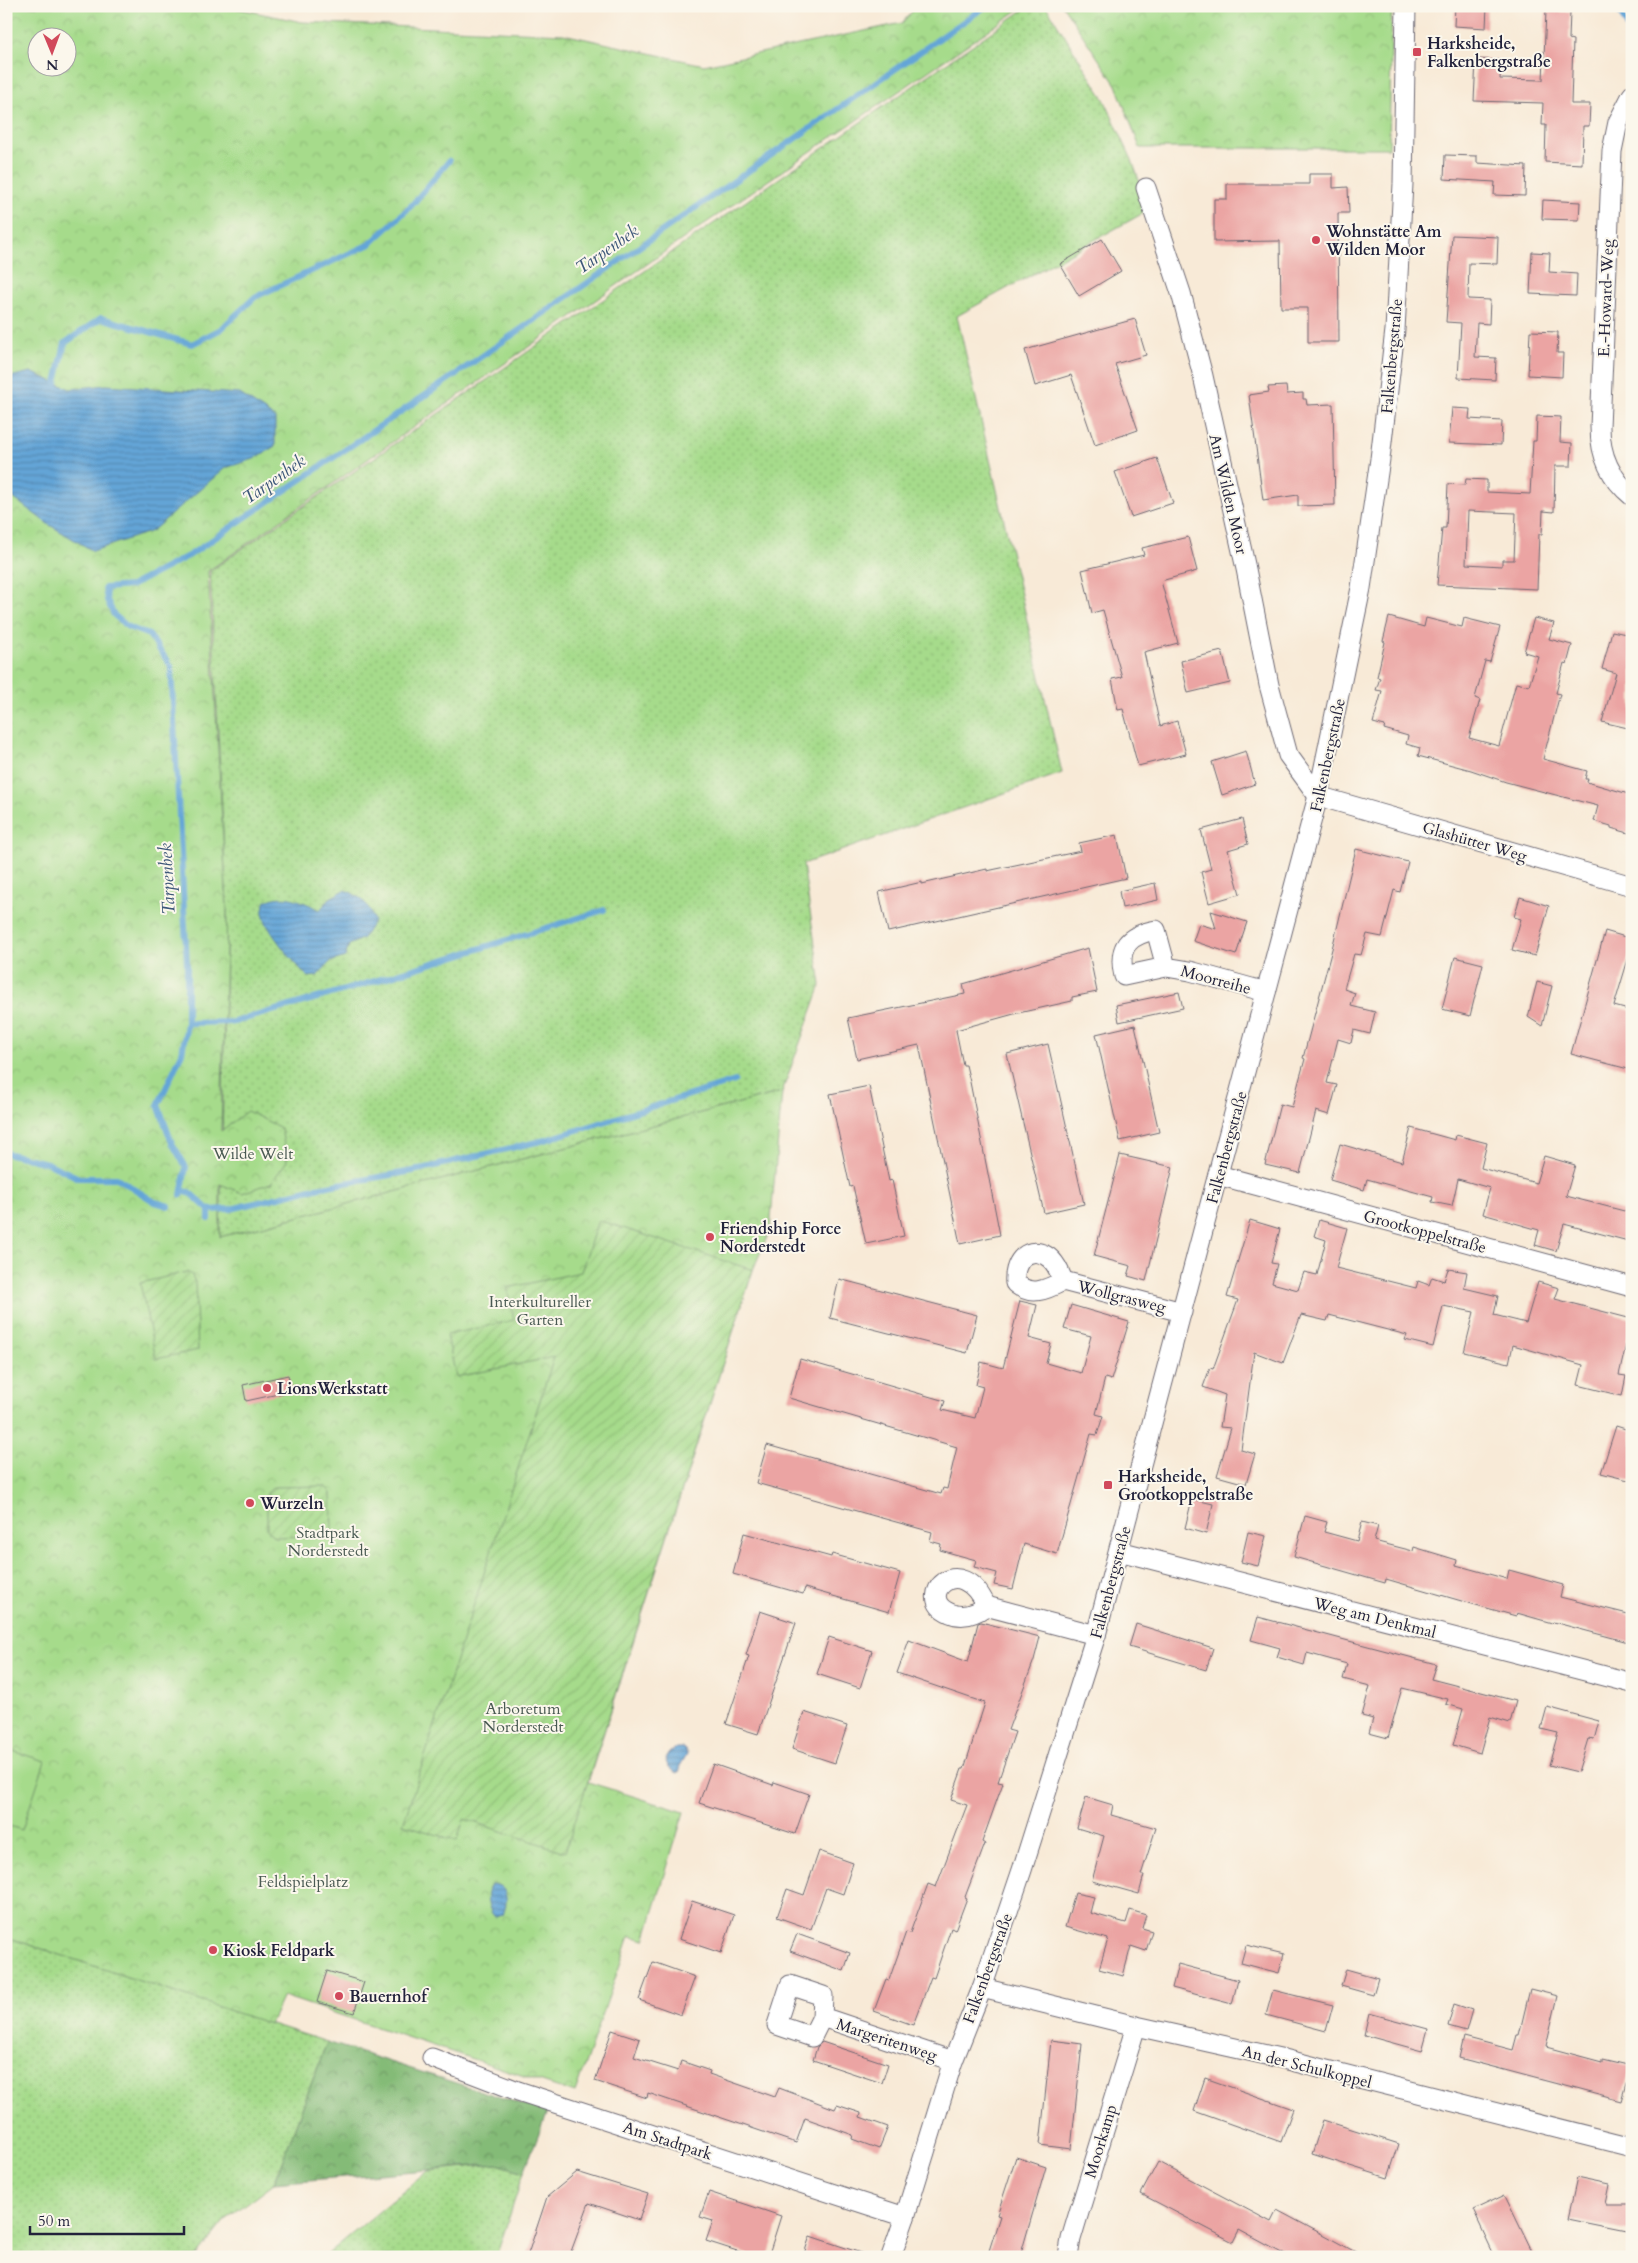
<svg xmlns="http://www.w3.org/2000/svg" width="1638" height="2263" font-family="Cardo,serif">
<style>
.grass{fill:url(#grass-dots);stroke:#647e63}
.forest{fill:url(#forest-crowns);stroke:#536e59}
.park{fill:url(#park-crowns);stroke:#647e63;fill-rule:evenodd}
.garden{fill:url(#garden-furrows);stroke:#647e63}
.pitch{fill:#a6db8b;stroke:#647e63}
.water{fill:url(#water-rules);stroke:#436489}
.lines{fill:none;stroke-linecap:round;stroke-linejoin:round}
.stream{stroke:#64a5d7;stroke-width:6}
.building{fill:#eba4a3;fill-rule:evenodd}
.street-casing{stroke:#6d6872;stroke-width:21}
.street{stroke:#fff;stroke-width:19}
.poi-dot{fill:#d1495b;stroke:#fbf7ec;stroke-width:2}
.labels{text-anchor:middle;stroke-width:4;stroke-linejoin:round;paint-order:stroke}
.poi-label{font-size:16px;font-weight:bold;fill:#22223b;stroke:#fbf7ec;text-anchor:start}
.street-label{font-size:16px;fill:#22223b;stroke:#fbf7ec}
.park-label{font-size:16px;fill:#4a5a53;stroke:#fbf7ec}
.water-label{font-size:18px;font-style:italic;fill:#3c5679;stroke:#fbf7ec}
</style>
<defs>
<pattern id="grass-dots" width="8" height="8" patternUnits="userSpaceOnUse" patternTransform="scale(1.25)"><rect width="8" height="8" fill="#a6db8b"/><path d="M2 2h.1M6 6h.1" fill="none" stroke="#8fbc79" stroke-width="1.8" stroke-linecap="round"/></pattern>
<pattern id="forest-crowns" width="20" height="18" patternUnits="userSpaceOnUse" patternTransform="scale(1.25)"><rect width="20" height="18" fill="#84bb77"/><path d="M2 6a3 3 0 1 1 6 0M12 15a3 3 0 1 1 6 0" fill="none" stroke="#6c9863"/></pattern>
<pattern id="park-crowns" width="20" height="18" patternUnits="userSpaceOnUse" patternTransform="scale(1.25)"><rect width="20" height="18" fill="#a6db8b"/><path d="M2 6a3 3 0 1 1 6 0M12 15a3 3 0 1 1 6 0" fill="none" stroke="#8fbc79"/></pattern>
<pattern id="garden-furrows" width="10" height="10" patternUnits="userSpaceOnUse" patternTransform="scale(1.25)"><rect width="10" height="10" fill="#a6db8b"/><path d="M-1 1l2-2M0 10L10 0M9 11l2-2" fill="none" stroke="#8fbc79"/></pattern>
<pattern id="water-rules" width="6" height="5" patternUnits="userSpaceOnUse" patternTransform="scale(1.25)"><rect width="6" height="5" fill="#64a5d7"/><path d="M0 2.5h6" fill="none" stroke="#5286b0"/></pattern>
</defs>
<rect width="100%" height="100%" fill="#fbf7ec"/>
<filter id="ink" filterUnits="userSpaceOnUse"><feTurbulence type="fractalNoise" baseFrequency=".02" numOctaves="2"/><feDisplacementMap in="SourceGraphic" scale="10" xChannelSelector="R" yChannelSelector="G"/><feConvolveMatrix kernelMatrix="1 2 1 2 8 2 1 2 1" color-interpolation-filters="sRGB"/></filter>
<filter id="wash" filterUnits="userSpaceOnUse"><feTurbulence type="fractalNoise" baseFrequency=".0096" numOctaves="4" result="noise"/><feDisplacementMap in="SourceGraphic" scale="20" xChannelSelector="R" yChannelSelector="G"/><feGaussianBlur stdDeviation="1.12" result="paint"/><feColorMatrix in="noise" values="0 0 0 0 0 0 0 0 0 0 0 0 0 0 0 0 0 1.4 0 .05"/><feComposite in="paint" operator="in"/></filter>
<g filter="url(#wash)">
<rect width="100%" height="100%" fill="#f8ead7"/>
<g class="grass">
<polygon points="1029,6 1046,6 1104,99 1132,160 1149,210 957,316 1062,773 803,864 821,985 782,1092 220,1237 227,909 210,571"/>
<polygon points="6,1937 327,2042 274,2183 226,2219 196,2257 6,2257"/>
<polygon points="497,2164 524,2172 496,2257 324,2257 428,2171"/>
</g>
<polygon class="forest" points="327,2042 547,2112 524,2172 497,2164 274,2183"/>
<g class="park">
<path d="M 6,6 L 225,6 L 302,22 L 563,34 L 704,65 L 902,23 L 917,6 L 1024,6 L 703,225 L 208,571 L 227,909 L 221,1131 L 247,1111 L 281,1128 L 287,1161 L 271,1183 L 242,1193 L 220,1184 L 220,1237 L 782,1092 L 770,1230 L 753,1270 L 588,1782 L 684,1812 L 645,1940 L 630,1936 L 575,2093 L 283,1996 L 270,2024 L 6,1937 ZM 38,38 L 68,38 L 68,68 L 38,68 Z"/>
<polygon points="1063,6 1392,6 1389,148 1140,148 1116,85"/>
</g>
<g class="garden">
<polygon points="598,1220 753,1270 565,1852 464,1819 457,1841 403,1824 554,1357 456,1377 447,1335 514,1320 507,1288 581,1272"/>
<polygon points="187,1272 192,1275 195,1282 198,1350 156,1359 140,1283"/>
<polygon points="325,1486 331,1493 332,1529 326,1536 274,1537 267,1529 267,1493 274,1487"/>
</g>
<polygon class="pitch" points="6,1749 45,1761 22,1830 6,1825"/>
<g class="water">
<polygon points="31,372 70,389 106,385 240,394 275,418 275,446 254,459 225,468 152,531 93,551 48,524 12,497 6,482 6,378"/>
<path d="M 345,890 C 363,898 367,902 374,921 L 363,938 L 349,945 L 345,957 L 330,962 L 317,976 L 308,977 C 296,964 264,929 263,912 C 262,909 265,904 266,901 C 285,892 302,901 320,910 L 330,898 Z"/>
<polygon points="676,1748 684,1748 687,1754 680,1766 680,1771 676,1773 668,1766 665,1759 669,1753"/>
<path d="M 491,1884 C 509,1885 508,1901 503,1915 L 495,1917 C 487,1909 485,1894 491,1884 Z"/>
</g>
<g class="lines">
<g class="stream">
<polyline points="1617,6 1632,36"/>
<polyline points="56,383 65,343 101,318 192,344 221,329 255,297 370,244 411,206 449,161"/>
<polyline points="187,1023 234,1022 362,985 604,910"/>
<polyline points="6,1153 47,1163 79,1178 117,1178 155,1202 169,1206"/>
<polyline points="183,1191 189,1192 209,1210"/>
<polyline points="181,1195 186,1167 172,1143 158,1105 182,1053 187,1023 187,964 171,666 149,635 128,627 114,615 107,600 105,588 131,586 190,555 439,386 986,6"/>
<polyline points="209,1219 209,1210 231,1209 311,1189 413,1171 545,1140 735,1081"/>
</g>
</g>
<g id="blocks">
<g class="building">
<polygon points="1455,6 1487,6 1486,28 1454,26"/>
<polygon points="1546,11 1570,12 1569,39 1573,40 1571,104 1590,104 1589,126 1583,126 1582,164 1545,162 1546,125 1542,125 1543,103 1474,101 1476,59 1501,60 1500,79 1543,80"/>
<polygon points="1445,155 1477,156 1477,163 1526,166 1525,196 1494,195 1495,182 1444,179"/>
<polygon points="1309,174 1333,174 1333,188 1348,187 1349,213 1338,213 1339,342 1308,342 1308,308 1281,308 1280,241 1214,242 1214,199 1227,199 1227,184 1309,184"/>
<polygon points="1543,200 1580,202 1579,220 1542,219"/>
<polygon points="1452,235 1498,237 1497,264 1469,263 1468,299 1490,300 1489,324 1477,323 1475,357 1496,358 1495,380 1458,378 1461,323 1446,322"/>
<polygon points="1102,239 1121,271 1079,296 1060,264"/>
<polygon points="1532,252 1550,253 1549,272 1577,274 1576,296 1530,294"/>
<polygon points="1135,319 1146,355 1115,364 1138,430 1095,445 1071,375 1035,386 1025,350"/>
<polygon points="1530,331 1558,332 1557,353 1563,353 1562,377 1528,375"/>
<polygon points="1286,386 1287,394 1303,393 1303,399 1306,399 1307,405 1333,404 1335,505 1298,506 1298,495 1263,500 1249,395 1269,392 1268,387"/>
<polygon points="1452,408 1470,409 1469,419 1502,421 1501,445 1449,443"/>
<path d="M 1537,416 L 1561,417 L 1560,442 L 1572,443 L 1571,466 L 1555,466 L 1554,512 L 1543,511 L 1542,534 L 1539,534 L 1537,589 L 1437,585 L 1442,528 L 1446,528 L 1448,484 L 1465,485 L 1466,479 L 1487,480 L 1487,492 L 1530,494 L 1533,441 L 1536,441 ZM 1468,511 L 1516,513 L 1514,560 L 1502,560 L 1502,566 L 1466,564 Z"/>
<polygon points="1157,458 1173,503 1131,517 1115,472"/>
<polygon points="1188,537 1197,571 1161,581 1178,643 1144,652 1160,726 1177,721 1186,754 1138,766 1123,709 1118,710 1112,679 1122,677 1103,610 1092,613 1082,570 1144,555 1142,548"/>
<polygon points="1389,617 1424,627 1426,618 1462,627 1464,618 1500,627 1490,662 1485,661 1475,698 1480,700 1469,738 1499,746 1516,683 1529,686 1538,656 1524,652 1534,618 1554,623 1549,639 1572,645 1567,664 1564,663 1556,693 1560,694 1543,759 1587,771 1585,779 1588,779 1587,782 1632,795 1632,834 1611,828 1611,826 1594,821 1598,806 1506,782 1471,770 1418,756 1420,748 1406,744 1408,736 1384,729 1385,726 1373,723 1382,691 1376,690 1380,678 1377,677 1385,642 1383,641"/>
<polygon points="1612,631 1626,634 1626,632 1632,633 1632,729 1602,722 1616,673 1602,669"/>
<polygon points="1222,651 1230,683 1188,693 1181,661"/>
<polygon points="1246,751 1255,784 1222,795 1212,762"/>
<polygon points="1242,819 1248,844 1228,850 1240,894 1209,903 1201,872 1211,869 1201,830"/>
<polygon points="1117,835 1126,878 888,932 879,892 922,882 922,884 987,869 987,871 1081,851 1079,843"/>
<polygon points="1356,849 1408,862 1400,892 1394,890 1382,937 1367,934 1361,955 1354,954 1344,989 1355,993 1351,1006 1375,1012 1370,1034 1354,1030 1351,1043 1338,1039 1327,1083 1337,1085 1329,1115 1316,1111 1300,1173 1265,1165 1280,1104 1292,1107 1305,1059 1303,1058 1332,949"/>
<polygon points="1155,883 1158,900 1122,908 1119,891"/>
<polygon points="1520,897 1549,906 1535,956 1512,950 1521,919 1514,917"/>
<polygon points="1211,911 1247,922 1236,955 1193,941 1199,924 1216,929"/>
<polygon points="1605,931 1632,939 1632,946 1614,1006 1632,1011 1632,1070 1571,1054"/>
<polygon points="1088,948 1097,992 1072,997 1072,1001 1014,1014 956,1030 963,1065 966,1065 970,1082 1000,1235 960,1244 919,1045 857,1059 848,1018 965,994 963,984"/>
<polygon points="1455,957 1483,964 1470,1016 1442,1009"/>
<polygon points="1537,982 1552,986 1542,1026 1528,1017"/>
<polygon points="1179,992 1183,1008 1119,1022 1116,1005"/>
<polygon points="1135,1025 1159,1132 1120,1141 1096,1034"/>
<polygon points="1048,1044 1084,1204 1044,1213 1007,1054"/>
<polygon points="869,1086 889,1181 892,1180 904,1236 866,1244 853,1186 850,1187 830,1094"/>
<polygon points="1411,1128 1455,1140 1456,1135 1487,1143 1481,1168 1536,1183 1544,1156 1575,1165 1566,1196 1632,1213 1632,1242 1564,1224 1556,1251 1535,1245 1539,1230 1483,1214 1490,1188 1458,1179 1452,1206 1432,1202 1433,1197 1367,1179 1364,1190 1330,1180 1340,1144 1402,1162"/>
<polygon points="1120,1155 1173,1167 1146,1281 1128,1276 1131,1266 1094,1256"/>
<polygon points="1250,1220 1280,1229 1271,1263 1277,1264 1272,1283 1298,1290 1304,1272 1317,1275 1326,1240 1314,1236 1319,1220 1347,1228 1336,1268 1416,1288 1418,1281 1429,1285 1432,1277 1444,1281 1448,1269 1467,1272 1464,1288 1498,1296 1494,1315 1526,1323 1538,1282 1559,1288 1555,1299 1632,1319 1619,1375 1626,1376 1622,1396 1578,1385 1583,1365 1513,1345 1509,1363 1464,1352 1474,1312 1443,1306 1433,1347 1405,1340 1407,1335 1329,1315 1327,1321 1301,1315 1283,1363 1254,1352 1241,1450 1255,1454 1246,1484 1217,1476 1231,1428 1220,1427 1225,1395 1203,1387 1210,1368 1213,1369 1238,1300 1227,1297"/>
<polygon points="839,1279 977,1315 967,1353 830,1318"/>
<polygon points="1020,1301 1037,1305 1029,1338 1051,1344 1046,1363 1081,1373 1091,1336 1064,1329 1071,1305 1129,1322 1111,1380 1105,1378 1096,1414 1103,1416 1097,1435 1091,1434 1057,1554 1024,1544 1013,1589 994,1585 997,1573 974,1567 976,1560 940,1550 941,1544 930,1541 932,1532 756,1483 767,1445 941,1494 943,1488 947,1489 957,1447 789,1398 800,1359 945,1401 942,1410 975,1418 983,1387 976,1385 981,1362 1003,1368"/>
<polygon points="288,1375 292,1391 246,1401 243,1385"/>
<polygon points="1616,1426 1632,1431 1632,1481 1601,1473"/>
<polygon points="1192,1499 1213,1504 1206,1534 1185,1528"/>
<polygon points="1305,1516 1327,1522 1324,1532 1357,1541 1362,1522 1378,1526 1374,1541 1413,1551 1414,1547 1457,1560 1456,1565 1507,1579 1509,1570 1563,1585 1560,1597 1632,1615 1632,1643 1553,1622 1552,1623 1517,1613 1516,1616 1465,1602 1386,1579 1385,1583 1294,1557"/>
<polygon points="1248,1532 1266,1536 1258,1566 1241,1562"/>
<polygon points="744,1533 831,1557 832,1554 900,1573 889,1612 805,1588 803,1594 733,1574"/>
<polygon points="760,1611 796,1623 758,1734 726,1724 749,1656 746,1655"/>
<polygon points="1258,1617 1436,1664 1431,1679 1516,1701 1510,1723 1490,1717 1480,1753 1453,1745 1463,1709 1446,1704 1448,1699 1402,1688 1388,1738 1369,1733 1373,1719 1362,1716 1370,1686 1343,1679 1347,1664 1307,1653 1304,1665 1277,1657 1280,1648 1251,1640"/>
<polygon points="981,1622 1040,1637 1034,1660 1008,1730 1015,1732 998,1782 1003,1783 982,1842 985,1844 965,1897 967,1898 955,1930 951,1928 934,1978 931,1977 913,2025 874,2011 886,1979 889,1980 906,1932 910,1933 928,1884 936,1887 967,1805 951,1800 962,1769 964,1769 985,1703 897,1673 909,1640 968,1662 978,1623"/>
<polygon points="1136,1624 1213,1648 1206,1670 1129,1647"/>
<polygon points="829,1637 872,1651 860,1688 817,1674"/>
<polygon points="1547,1707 1599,1721 1594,1740 1588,1739 1578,1772 1549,1765 1558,1733 1541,1729"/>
<polygon points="804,1712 847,1726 835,1763 792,1749"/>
<polygon points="713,1764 773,1785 774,1782 809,1794 795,1834 699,1803"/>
<polygon points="1086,1797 1113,1805 1111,1815 1156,1828 1141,1875 1144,1875 1139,1894 1092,1881 1104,1836 1077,1828"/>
<polygon points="819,1851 853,1863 843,1894 826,1888 811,1929 777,1917 787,1889 804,1895"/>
<polygon points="1075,1893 1094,1897 1090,1913 1126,1923 1130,1910 1146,1915 1142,1928 1152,1931 1146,1951 1131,1946 1123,1976 1099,1969 1108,1939 1065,1927"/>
<polygon points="692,1901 734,1915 721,1953 679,1939"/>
<polygon points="797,1934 850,1953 844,1971 790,1951"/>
<polygon points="1246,1945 1284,1954 1279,1973 1241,1963"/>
<polygon points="653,1962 695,1977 681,2015 639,2000"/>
<polygon points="1178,1964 1238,1980 1232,2004 1172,1988"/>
<polygon points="1346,1969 1378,1978 1373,1995 1341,1986"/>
<polygon points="327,1971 364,1982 354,2013 317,2002"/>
<polygon points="1530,1989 1558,1996 1546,2047 1602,2062 1602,2059 1632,2066 1622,2101 1459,2058 1464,2037 1513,2050 1517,2035 1519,2035"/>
<polygon points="1273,1990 1333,2005 1326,2031 1266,2015"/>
<polygon points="1454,2004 1472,2010 1466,2031 1448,2026"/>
<polygon points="1369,2013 1428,2029 1422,2051 1364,2035"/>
<polygon points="612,2030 640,2039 634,2057 678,2071 681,2061 710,2071 709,2074 775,2097 779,2088 835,2109 837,2105 861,2113 860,2117 888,2127 879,2149 852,2139 853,2135 805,2118 796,2143 648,2093 647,2098 595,2081"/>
<polygon points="1051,2040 1082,2044 1071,2149 1040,2145"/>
<polygon points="822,2042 888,2064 882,2083 813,2060 817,2047"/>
<polygon points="1205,2078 1293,2109 1281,2142 1194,2111"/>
<polygon points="1323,2120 1399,2144 1388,2178 1312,2154"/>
<polygon points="1016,2157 1046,2167 1020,2257 987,2257 1000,2216 997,2215"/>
<polygon points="1158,2162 1271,2222 1277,2210 1365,2257 1289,2257 1239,2230 1233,2242 1141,2194"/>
<polygon points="577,2172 648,2194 639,2220 589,2203 569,2257 527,2257 547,2197"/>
<polygon points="1577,2178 1610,2185 1606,2204 1632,2204 1632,2232 1568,2219"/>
<polygon points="709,2192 781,2216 768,2257 756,2257 706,2241 713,2221 700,2217"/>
<polygon points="1505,2195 1535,2257 1495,2257 1473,2210"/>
<polygon points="810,2236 864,2254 863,2257 803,2257"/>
</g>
</g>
</g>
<g filter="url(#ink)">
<use href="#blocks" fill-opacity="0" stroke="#6d6872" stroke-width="1"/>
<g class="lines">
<defs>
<g id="street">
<path d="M 1632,95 L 1618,122 L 1612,151 L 1600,427 C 1600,454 1610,478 1632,496"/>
<polyline points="1146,188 1181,293 1203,376 1246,569 1269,685 1288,755 1318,796 1632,886"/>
<path d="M 1166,967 L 1156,930 C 1128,935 1117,947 1124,976 L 1166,967 L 1190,971 L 1266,992"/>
<polyline points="1218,1175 1632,1287"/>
<path d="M 1063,1281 C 1060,1272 1055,1260 1045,1255 C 1025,1245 1013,1265 1015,1283 C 1031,1297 1046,1290 1063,1281 L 1182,1312"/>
<polyline points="1119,1551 1632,1683"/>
<path d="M 986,1606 C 960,1548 913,1598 950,1613 C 963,1619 975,1614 986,1606 L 1096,1635"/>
<polyline points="982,1988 1136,2026 1280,2058 1632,2147"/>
<polyline points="822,2017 823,1996 790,1985 777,2025 812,2037 822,2017 953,2061"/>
<polyline points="432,2058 518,2091 905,2217"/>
<polyline points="891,2257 905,2217 953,2061 982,1988 1022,1870 1096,1635 1318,796 1361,588 1380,459 1395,330 1403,184 1406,6"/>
<polyline points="1068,2257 1071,2239 1080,2209 1136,2026"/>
</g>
</defs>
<use href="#street" class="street-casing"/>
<use href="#street" class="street"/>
</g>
</g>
<g class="poi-dot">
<rect x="1412" y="47" width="10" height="10" rx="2.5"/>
<circle cx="1316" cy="240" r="5"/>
<circle cx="710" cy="1237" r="5"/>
<circle cx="267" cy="1388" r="5"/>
<rect x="1103" y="1480" width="10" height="10" rx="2.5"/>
<circle cx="250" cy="1503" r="5"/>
<circle cx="213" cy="1950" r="5"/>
<circle cx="339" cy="1996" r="5"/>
</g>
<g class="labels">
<g class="poi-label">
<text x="1427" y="49">Harksheide,<tspan x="1427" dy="18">Falkenbergstraße</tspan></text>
<text x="1326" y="237">Wohnstätte Am<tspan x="1326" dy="18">Wilden Moor</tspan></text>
<text x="720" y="1234">Friendship Force<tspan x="720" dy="18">Norderstedt</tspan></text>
<text x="277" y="1394">LionsWerkstatt</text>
<text x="1118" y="1482">Harksheide,<tspan x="1118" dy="18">Grootkoppelstraße</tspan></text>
<text x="260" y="1509">Wurzeln</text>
<text x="223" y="1956">Kiosk Feldpark</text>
<text x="349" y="2002">Bauernhof</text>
</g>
<g class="street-label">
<text transform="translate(1605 298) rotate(-88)" y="6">E.-Howard-Weg</text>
<text transform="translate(1391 356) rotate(-85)" y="6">Falkenbergstraße</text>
<text transform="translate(1229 494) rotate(77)" y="6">Am Wilden Moor</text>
<text transform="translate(1327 755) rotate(-78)" y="6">Falkenbergstraße</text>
<text transform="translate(1475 841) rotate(16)" y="6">Glashütter Weg</text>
<text transform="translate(1216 979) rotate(15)" y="6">Moorreihe</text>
<text transform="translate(1226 1147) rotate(-75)" y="6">Falkenbergstraße</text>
<text transform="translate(1425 1231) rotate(15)" y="6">Grootkoppelstraße</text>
<text transform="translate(1122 1296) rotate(14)" y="6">Wollgrasweg</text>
<text transform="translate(1110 1582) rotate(-75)" y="6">Falkenbergstraße</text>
<text transform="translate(1375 1617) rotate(14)" y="6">Weg am Denkmal</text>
<text transform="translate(987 1968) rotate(-70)" y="6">Falkenbergstraße</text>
<text transform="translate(887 2039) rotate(18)" y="6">Margeritenweg</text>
<text transform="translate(1307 2066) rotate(14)" y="6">An der Schulkoppel</text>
<text transform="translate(668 2140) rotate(18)" y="6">Am Stadtpark</text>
<text transform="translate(1100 2141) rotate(-73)" y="6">Moorkamp</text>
</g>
<g class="park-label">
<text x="253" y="1159">Wilde Welt</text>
<text x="540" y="1307">Interkultureller<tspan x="540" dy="18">Garten</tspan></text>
<text x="328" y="1538">Stadtpark<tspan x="328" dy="18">Norderstedt</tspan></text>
<text x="523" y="1714">Arboretum<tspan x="523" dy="18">Norderstedt</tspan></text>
<text x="303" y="1887">Feldspielplatz</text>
</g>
<g class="water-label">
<text transform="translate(607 249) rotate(-35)" y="6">Tarpenbek</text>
<text transform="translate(274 479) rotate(-35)" y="6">Tarpenbek</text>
<text transform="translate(167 879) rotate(-93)" y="6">Tarpenbek</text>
</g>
</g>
<rect width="1638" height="2263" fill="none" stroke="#fbf7ec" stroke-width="25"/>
<g transform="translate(52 52) rotate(179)"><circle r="24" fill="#fbf7ec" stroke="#a4a2a5"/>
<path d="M0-4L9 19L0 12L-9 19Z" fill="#d1495b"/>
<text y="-8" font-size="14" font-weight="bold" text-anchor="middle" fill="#22223b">N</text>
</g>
<path d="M30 2226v8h154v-8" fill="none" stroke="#22223b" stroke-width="2.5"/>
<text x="38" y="2226" font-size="15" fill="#22223b" stroke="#fbf7ec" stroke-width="4" paint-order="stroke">50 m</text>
</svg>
